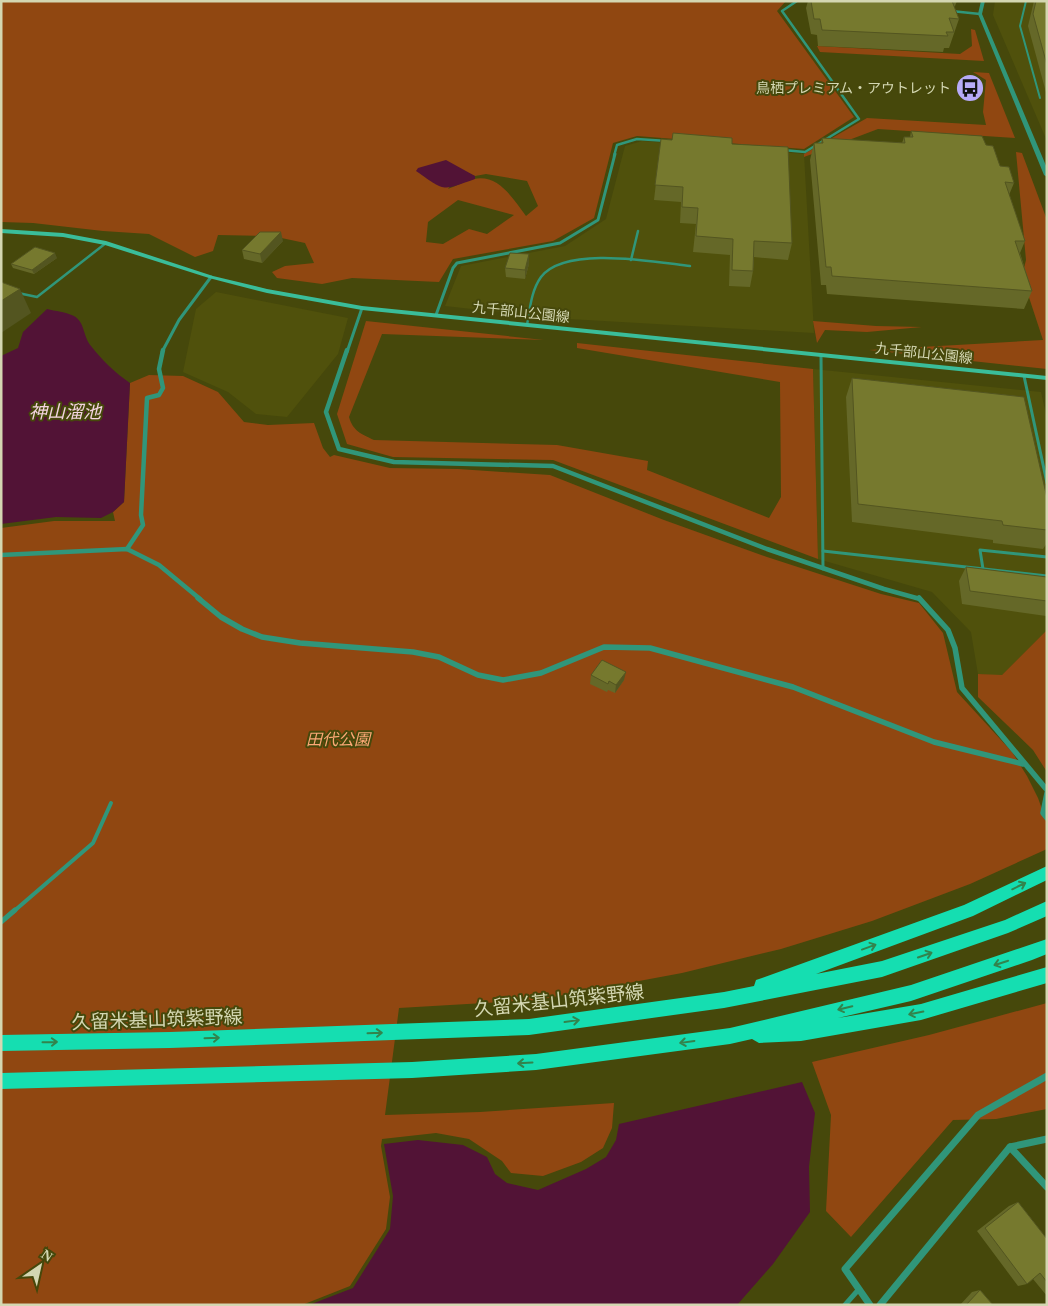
<svg xmlns="http://www.w3.org/2000/svg" width="1048" height="1306" font-family="'Times New Roman','Noto Sans JP',serif">
<style>
.built{fill:#50510c}
.green{fill:#904711;fill-rule:evenodd}
.water{fill:#521336}
.lines{fill:none;stroke-linecap:round;stroke-linejoin:round}
.service-far4{stroke:#30967a;stroke-width:2}
.service-far3{stroke:#30967a;stroke-width:2.5}
.service-far2{stroke:#30967a;stroke-width:3}
.service-far1{stroke:#30967a;stroke-width:4}
.service{stroke:#30967a;stroke-width:5}
.minor-far4{stroke:#30967a;stroke-width:2.5}
.minor-far3{stroke:#30967a;stroke-width:3}
.minor-far2{stroke:#30967a;stroke-width:4.5}
.minor-far1{stroke:#30967a;stroke-width:5.5}
.minor{stroke:#30967a;stroke-width:7}
.tertiary{fill:#30967a;fill-rule:evenodd}
.secondary{fill:#3abd9a;fill-rule:evenodd}
.primary{fill:#15deb1;fill-rule:evenodd}
.wall{fill:#656828}
.shaded-wall{fill:#535520}
.building{fill:#76792e;stroke:#535520}
.oneway{stroke:#32844d}
.labels{text-anchor:middle;stroke-width:4;stroke-linejoin:round;paint-order:stroke}
.far-poi-label{font-size:14px;fill:#d4d7b2;stroke:#46480b;text-anchor:end}
.far-street-label{font-size:14px;fill:#d4d7b2;stroke:#46480b}
.park-label{font-size:16px;font-style:italic;fill:#fca876;stroke:#46480b}
.water-label{font-size:18px;font-style:italic;fill:#f4d4e1;stroke:#46480b}
.near-street-label{font-size:19px;fill:#d4d7b2;stroke:#46480b}
</style>
<rect width="100%" height="100%" fill="#46480b"/>
<g class="built">
<polygon points="995,1 1047,1 1047,141 993,15"/>
<polygon points="642,141 804,154 814,333 552,318 445,306 461,266 565,246 606,219 625,146"/>
<polygon points="216,292 348,318 338,354 287,417 256,414 228,392 183,372 196,309"/>
<polygon points="813,369 1041,392 1047,419 1047,630 1001,676 978,674 971,632 932,592 818,559"/>
</g>
<g class="green">
<path d="M 1,1 L 786,1 L 777,11 L 854,117 L 804,149 L 637,136 L 613,143 L 594,218 L 553,241 L 453,259 L 439,282 L 352,278 L 322,284 L 277,278 L 272,272 L 285,266 L 314,263 L 305,243 L 272,236 L 218,235 L 213,251 L 195,257 L 149,234 L 103,231 L 33,223 L 1,222 ZM 461,170 L 475,176 L 486,174 L 527,181 L 538,206 L 526,216 C 513,199 499,174 474,179 C 465,181 456,186 448,189 ZM 458,200 L 514,215 L 487,234 L 469,229 L 443,244 L 426,242 L 428,222 Z"/>
<polygon points="971,29 975,30 984,61 820,52 817,46 960,54 972,46"/>
<polygon points="973,72 989,73 1015,138 878,129 804,157 804,154 867,118 986,125 983,112 986,80"/>
<polygon points="1016,152 1022,153 1047,220 1047,369 869,350 1043,340 1022,276 1026,260"/>
<path d="M 366,321 L 544,340 L 382,334 L 349,417 C 353,431 361,434 374,440 L 557,445 L 648,461 L 647,470 L 769,518 L 781,497 L 780,382 L 577,348 L 577,343 L 813,369 L 818,559 L 553,460 L 393,457 L 347,444 L 337,414 Z"/>
<polygon points="813,321 876,326 922,327 867,332 825,330 817,343"/>
<polygon points="149,375 183,376 218,392 244,422 268,425 314,423 323,448 330,457 334,455 390,468 458,469 550,475 664,520 767,557 881,594 919,603 943,633 957,692 1012,752 1027,776 1038,798 1047,823 1047,849 970,884 872,921 781,949 682,973 537,1000 399,1008 385,1115 480,1112 614,1103 612,1128 603,1148 581,1162 543,1176 511,1173 502,1161 469,1139 436,1133 382,1139 381,1146 390,1197 386,1229 350,1286 302,1305 1,1305 1,528 54,521 115,521 113,512 124,502 130,383"/>
<polygon points="1047,630 1047,772 1033,750 978,697 978,674 1002,675"/>
<polygon points="1047,1003 1047,1109 996,1119 953,1120 851,1237 826,1211 831,1115 812,1062 929,1035"/>
</g>
<g class="water">
<path d="M 446,160 L 475,176 L 475,179 C 441,191 446,192 416,171 L 418,168 Z"/>
<path d="M 47,309 C 55,311 66,312 74,316 C 85,322 83,337 91,346 C 102,360 115,373 130,383 L 124,502 L 113,512 L 101,518 L 56,517 L 1,524 L 1,356 L 18,348 L 23,332 Z"/>
<polygon points="802,1082 815,1113 809,1167 810,1212 773,1264 737,1305 309,1305 353,1288 390,1229 393,1196 384,1144 418,1140 463,1145 487,1157 495,1174 507,1183 538,1190 586,1169 606,1157 616,1140 619,1124"/>
</g>
<g class="lines">
<polyline class="service-far4" points="1026,1 1020,26 1040,98"/>
<g class="service-far3">
<polyline points="631,260 638,231"/>
<polyline points="18,293 37,297 106,243"/>
<path d="M 527,325 C 530,309 531,291 541,277 C 565,245 655,262 690,266"/>
</g>
<g class="service-far2">
<polyline points="821,355 823,569"/>
<polyline points="1024,376 1047,483"/>
<polyline points="823,551 1047,576"/>
<polyline points="983,569 980,550 1047,557"/>
</g>
<polyline class="service-far1" points="13,912 93,843 111,803"/>
<g class="service">
<polyline points="1,922 15,910"/>
<polyline points="845,1305 859,1289"/>
</g>
<g class="minor-far4">
<polyline points="951,11 980,14"/>
<polyline points="783,150 805,152 859,119 782,11 797,1"/>
<polyline points="614,156 617,145 637,139 667,141"/>
</g>
<g class="minor-far3">
<polyline points="436,315 453,268 457,263 560,243 598,220 615,154"/>
<polyline points="162,352 179,320 211,277"/>
<polyline points="347,352 362,308"/>
</g>
<g class="minor-far2">
<polyline points="347,350 326,412 339,449 394,462 553,466 767,549 884,589 920,599"/>
<polyline points="127,549 143,525 141,515 147,398 159,395 163,388 159,369 163,350"/>
<polyline points="1,555 127,549 159,565 200,599"/>
</g>
<g class="minor-far1">
<polyline points="198,598 221,617 242,629 262,637 300,643 413,652 439,657 478,675 503,680 541,673 604,647 650,648 793,687 934,742 1023,764"/>
<polyline points="919,598 948,630 955,648 962,688 1047,790"/>
<polyline points="1047,793 1043,813 1047,818"/>
</g>
<g class="minor">
<polyline points="1010,1147 1047,1187"/>
<polyline points="870,1305 845,1269 978,1115 1047,1076"/>
<polyline points="880,1305 1010,1147 1047,1139"/>
</g>
<polygon class="tertiary" points="981,1 985,1 982,14 1047,168 1047,177 1044,175 978,14"/>
<polygon class="secondary" points="1,229 63,233 106,241 213,276 267,289 362,306 1047,376 1047,380 362,310 267,293 209,278 105,245 63,237 1,233"/>
<g class="primary">
<polygon points="1047,866 1047,880 973,916 816,974 882,961 1005,920 1047,901 1047,916 1008,933 882,977 724,1008 529,1035 170,1048 1,1051 1,1035 170,1032 529,1019 724,992 754,986 756,980 762,978 964,905"/>
<polygon points="1047,939 1047,954 1032,960 911,1001 838,1018 921,1004 1047,967 1047,983 921,1020 801,1041 759,1043 752,1039 730,1044 536,1070 412,1078 1,1089 1,1073 412,1062 536,1054 730,1028 911,985"/>
</g>
</g>
<g class="wall">
<polygon points="808,1 957,1 955,6 954,6 959,19 949,48 944,48 943,52 818,46 817,35 811,34 806,8"/>
<polygon points="1034,1 1047,1 1047,96 1028,26"/>
<polygon points="911,131 986,145 1000,166 1014,183 1009,195 1025,241 1020,253 1032,291 1024,309 827,294 826,285 821,285 810,160 814,143 821,143 822,138 902,143 904,137 910,137"/>
<polygon points="661,139 732,144 792,243 788,260 754,257 753,271 750,287 729,286 730,255 693,252 696,224 680,223 681,202 654,200"/>
<polygon points="283,241 262,263 244,259 242,250"/>
<polygon points="529,254 529,264 525,279 506,277 505,268"/>
<polygon points="57,258 34,274 13,268 11,264"/>
<polygon points="852,378 1047,498 1047,543 1043,549 993,543 993,540 852,522 846,397"/>
<polygon points="966,567 1047,577 1047,614 1046,616 962,604 959,581"/>
<polygon points="591,675 624,680 615,693 608,690 607,692 590,684"/>
<polygon points="1018,1202 1047,1239 1047,1296 1033,1279 1027,1284 1018,1286 977,1231 1009,1206"/>
<polygon points="980,1290 993,1305 960,1305 972,1292"/>
</g>
<g class="shaded-wall">
<polygon points="281,232 283,241 262,263 260,254"/>
<polygon points="55,253 57,258 34,274 32,270"/>
<polygon points="529,254 529,264 525,279 525,270"/>
<polygon points="20,289 31,313 1,333 1,301"/>
<polygon points="626,672 624,680 615,693 616,685"/>
</g>
<g class="building">
<polygon points="811,1 952,1 959,19 949,18 954,32 946,32 948,36 822,30 820,19 814,19"/>
<polygon points="1036,1 1047,1 1047,65 1033,14"/>
<polygon points="911,131 982,136 986,145 993,146 1000,166 1009,167 1014,183 1005,182 1025,241 1015,241 1032,291 832,276 831,267 826,267 814,143 823,143 822,138 905,143 904,137 913,137"/>
<polygon points="673,133 732,138 732,144 788,147 792,243 754,241 753,271 732,270 733,239 696,236 698,208 682,207 683,187 655,185 661,139 672,140"/>
<polygon points="260,232 281,232 260,254 242,250"/>
<polygon points="35,247 55,253 32,270 11,264"/>
<polygon points="510,253 529,254 525,270 505,268"/>
<polygon points="1,282 20,289 1,301"/>
<polygon points="852,378 1024,397 1047,498 1047,530 1003,525 1002,521 858,504"/>
<polygon points="966,567 1047,577 1047,601 970,591"/>
<polygon points="602,660 626,672 616,685 609,681 608,684 591,675"/>
<polygon points="1018,1202 1047,1239 1047,1282 1040,1273 1027,1284 985,1228"/>
<polygon points="980,1290 993,1305 966,1305"/>
</g>
<defs><path id="oneway-shaft" d="M-6 0H5M1.5-3L5.5 0L1.5 3" fill="none" stroke-width="1.6" stroke-linecap="round" stroke-linejoin="round" transform="scale(1.25)"/></defs>
<g class="oneway">
<use href="#oneway-shaft" transform="translate(1019 886) rotate(-26)"/>
<use href="#oneway-shaft" transform="translate(869 947) rotate(-20)"/>
<use href="#oneway-shaft" transform="translate(925 955) rotate(-19)"/>
<use href="#oneway-shaft" transform="translate(1001 963) rotate(162)"/>
<use href="#oneway-shaft" transform="translate(845 1008) rotate(167)"/>
<use href="#oneway-shaft" transform="translate(916 1013) rotate(169)"/>
<use href="#oneway-shaft" transform="translate(572 1021) rotate(-8)"/>
<use href="#oneway-shaft" transform="translate(375 1033) rotate(-2)"/>
<use href="#oneway-shaft" transform="translate(212 1038) rotate(-2)"/>
<use href="#oneway-shaft" transform="translate(50 1042) rotate(-1)"/>
<use href="#oneway-shaft" transform="translate(687 1042) rotate(172)"/>
<use href="#oneway-shaft" transform="translate(525 1063) rotate(177)"/>
</g>
<defs>
<symbol id="bus-disc" viewBox="-11 -11 22 22"><circle r="9.5" fill="#b7abf8" stroke="#46480b"/><path d="M-5-6H5V4H4V6H2V4H-2V6H-4V4H-5ZM-3.5-4V0h7V-4ZM-3.5 1.2v1.5H-2V1.2ZM2 1.2v1.5H3.5V1.2Z" fill="#111"/></symbol>
</defs>
<g fill-rule="evenodd">
<use href="#bus-disc" x="954" y="72" width="32" height="32"/>
</g>
<g class="labels">
<g class="far-poi-label">
<text x="951" y="93">鳥栖プレミアム・アウトレット</text>
</g>
<g class="far-street-label">
<text transform="translate(521 312) rotate(6)" y="5">九千部山公園線</text>
<text transform="translate(924 353) rotate(6)" y="5">九千部山公園線</text>
</g>
<g class="park-label">
<text x="338" y="745">田代公園</text>
</g>
<g class="water-label">
<text x="65" y="418">神山溜池</text>
</g>
<g class="near-street-label">
<text transform="translate(559 1000) rotate(-6)" y="7">久留米基山筑紫野線</text>
<text transform="translate(157 1019) rotate(-2)" y="7">久留米基山筑紫野線</text>
</g>
</g>
<rect width="1048" height="1306" fill="none" stroke="#d4d7b2" stroke-width="5"/>
<g transform="translate(40 1266) rotate(34)" stroke="#46480b" stroke-width="4" paint-order="stroke">
<path d="M0-4L9 19L0 12L-9 19Z" fill="#d4d7b2"/>
<text y="-8" font-size="14" font-weight="bold" text-anchor="middle" fill="#d4d7b2">N</text>
</g>
</svg>
